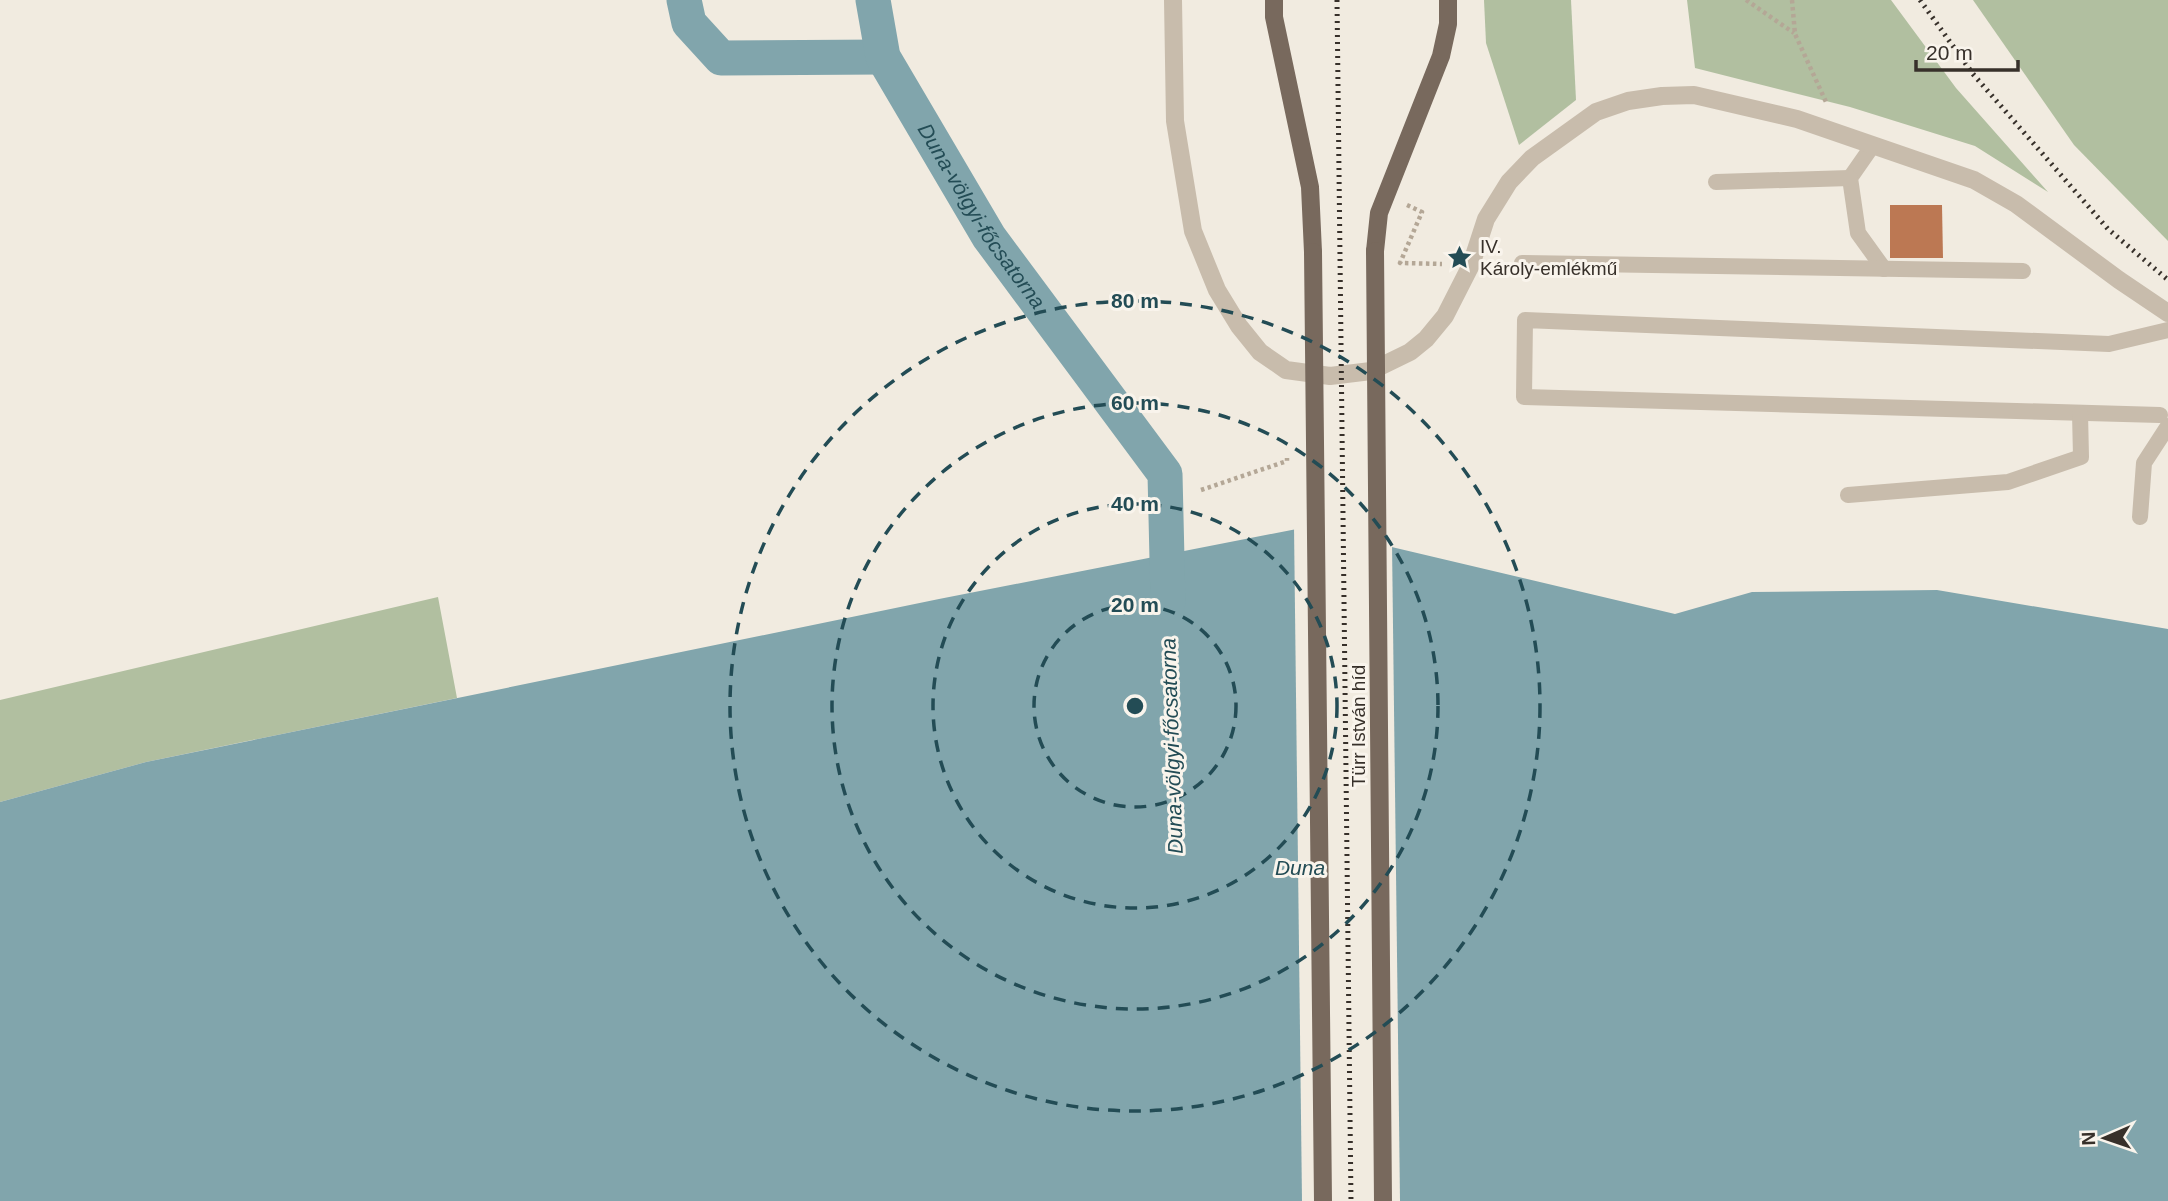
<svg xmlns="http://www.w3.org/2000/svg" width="2168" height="1201" font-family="Helvetica,sans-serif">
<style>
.green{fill:#b1bfa0}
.water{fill:#81a5ac}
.pier{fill:#f1ebe0}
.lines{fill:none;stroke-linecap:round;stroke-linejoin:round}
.canal{stroke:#81a5ac;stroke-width:35}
.building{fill:#bc7853}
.path{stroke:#b4a796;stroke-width:4.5;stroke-dasharray:3.5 3.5;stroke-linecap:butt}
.lane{stroke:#c8bcac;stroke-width:16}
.street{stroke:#c8bcac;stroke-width:18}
.primary{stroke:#78695d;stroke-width:18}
.rail{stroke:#37302a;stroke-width:5;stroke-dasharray:2 5;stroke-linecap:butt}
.primary-bridge{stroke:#78695d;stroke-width:18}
.ring{fill:none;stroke:#234c55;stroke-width:3.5;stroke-dasharray:12 9}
.labels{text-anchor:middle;stroke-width:6;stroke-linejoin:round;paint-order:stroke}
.poi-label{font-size:19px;fill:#37302a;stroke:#f9f4ec;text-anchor:start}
.street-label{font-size:19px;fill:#37302a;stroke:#f9f4ec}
.water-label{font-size:21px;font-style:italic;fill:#234c55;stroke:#f9f4ec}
.centre{fill:#234c55;stroke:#f9f4ec;stroke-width:3.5}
.ring-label{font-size:21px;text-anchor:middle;font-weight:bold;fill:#234c55;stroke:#f9f4ec;stroke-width:6;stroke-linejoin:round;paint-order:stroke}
</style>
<rect width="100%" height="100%" fill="#f1ebe0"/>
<g class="green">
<polygon points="1484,0 1571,0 1576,100 1519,145 1486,43"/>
<polygon points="1687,0 1891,0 1956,88 2048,192 1975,146 1850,107 1695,68"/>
<polygon points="1973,0 2168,0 2168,241 2074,145"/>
<polygon points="438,597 457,698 146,762 0,802 0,700"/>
</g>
<polygon class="water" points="1307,527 1675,614 1752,592 1937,590 2168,629 2168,1201 0,1201 0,802 146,762 939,599"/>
<polygon class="pier" points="1307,524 1392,543 1400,1201 1302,1201 1294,526"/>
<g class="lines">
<g class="canal">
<polyline points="684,0 689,23 721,58 883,57"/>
<path id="s1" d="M 873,0 L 883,57 L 989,237 L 1165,474 L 1168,602"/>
</g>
</g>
<polygon class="building" points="1890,205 1942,205 1943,258 1890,258"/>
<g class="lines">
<g class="path">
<polyline points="1746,0 1794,33"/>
<polyline points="1792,0 1795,34 1826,102"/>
<polyline points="1407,205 1422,212 1400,263 1442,264"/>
<polyline points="1201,490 1287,461 1287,458"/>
</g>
<g class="lane">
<polyline points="1873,145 1850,178 1858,233 1884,269"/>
<polyline points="1716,182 1850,178"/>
<polyline points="1522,263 2023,271"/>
<polyline points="2160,415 1524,397 1525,320 2109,344 2168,330"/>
<polyline points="1848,495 2008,482 2081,457 2080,413"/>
<polyline points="2140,517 2144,463 2168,426"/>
</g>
<polyline class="street" points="1173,0 1175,121 1193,231 1217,290 1239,326 1260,352 1286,370 1330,376 1371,371 1410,352 1426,339 1445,316 1471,265 1486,219 1509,182 1532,158 1596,112 1628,101 1662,96 1694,95 1797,119 1974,180 2016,204 2119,280 2168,313"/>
<g class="primary">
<polyline points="1274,0 1274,17 1310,187 1313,252"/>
<polyline points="1375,251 1379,213 1441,56 1448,24 1448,0"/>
</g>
<g class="rail">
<polyline points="1337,0 1351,1201"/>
<polyline points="1920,0 1973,74 2108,229 2168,280"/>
</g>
<g class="primary-bridge">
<polyline points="1375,251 1383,1201"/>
<polyline points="1313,252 1323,1201"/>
</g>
</g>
<g class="ring">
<circle cx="1135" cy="706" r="101"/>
<circle cx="1135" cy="706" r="202"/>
<circle cx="1135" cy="706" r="303"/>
<circle cx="1135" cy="706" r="405"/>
</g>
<defs>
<symbol id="sight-bare" viewBox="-9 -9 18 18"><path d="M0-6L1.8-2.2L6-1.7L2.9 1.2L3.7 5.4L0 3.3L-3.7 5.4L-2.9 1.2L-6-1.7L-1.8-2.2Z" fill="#234c55" stroke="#f9f4ec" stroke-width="2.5" paint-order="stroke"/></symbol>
</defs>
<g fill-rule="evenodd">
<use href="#sight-bare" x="1442" y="240" width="35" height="35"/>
</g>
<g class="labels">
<g class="poi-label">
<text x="1480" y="253">IV.<tspan x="1480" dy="22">Károly-emlékmű</tspan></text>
</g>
<g class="street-label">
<text transform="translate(1358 726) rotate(-90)" y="7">Türr István híd</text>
</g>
<g class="water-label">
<text dy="7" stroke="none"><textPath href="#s1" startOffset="245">Duna-völgyi-főcsatorna</textPath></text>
<text transform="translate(1172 746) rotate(-92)" y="7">Duna-völgyi-főcsatorna</text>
<text x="1300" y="875">Duna</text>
</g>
</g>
<circle cx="1135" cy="706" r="10" class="centre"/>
<g class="ring-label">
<text x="1135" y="308">80 m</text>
<text x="1135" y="410">60 m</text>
<text x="1135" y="511">40 m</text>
<text x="1135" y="612">20 m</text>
</g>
<g transform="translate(2105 1138) rotate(268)" stroke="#f9f4ec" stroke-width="5" paint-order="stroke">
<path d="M0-5L12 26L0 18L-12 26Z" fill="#37302a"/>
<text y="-10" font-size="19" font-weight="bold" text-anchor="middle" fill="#37302a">N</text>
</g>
<path d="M1916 60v10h102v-10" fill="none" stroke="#37302a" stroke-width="3.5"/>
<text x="1926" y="60" font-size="21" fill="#37302a" stroke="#f9f4ec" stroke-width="5" paint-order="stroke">20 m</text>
</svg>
